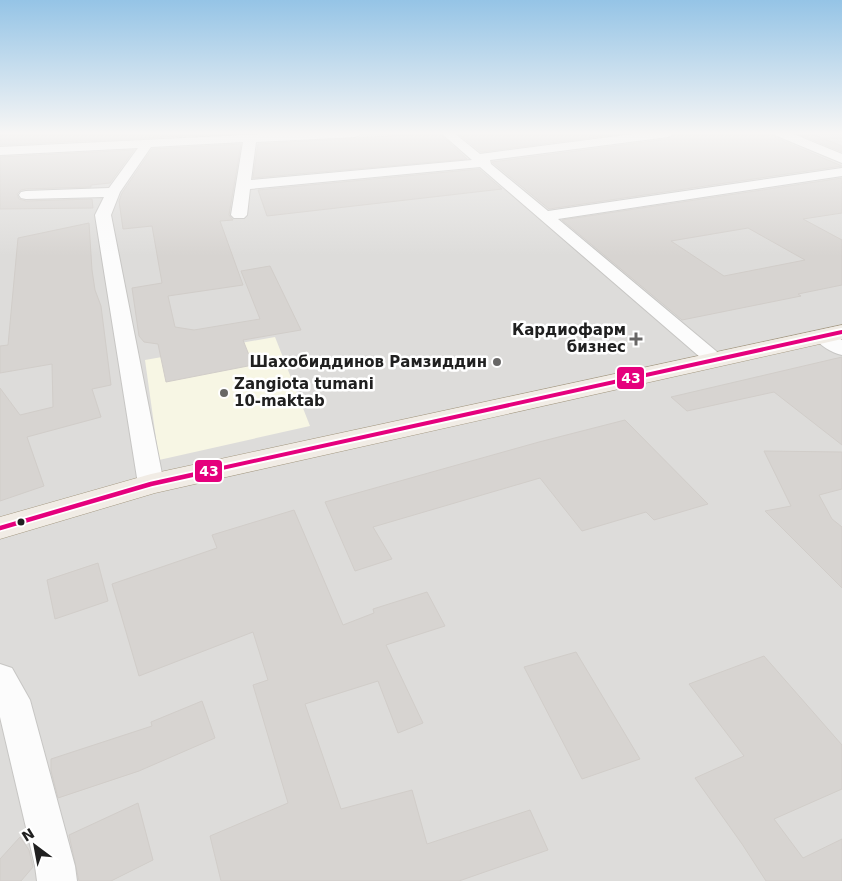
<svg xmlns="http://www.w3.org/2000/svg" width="842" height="881" font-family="'DejaVu Sans',sans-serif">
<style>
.residential{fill:#dddcda}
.education{fill:#f7f6e4}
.building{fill:#d7d4d1;stroke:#d1cdc9;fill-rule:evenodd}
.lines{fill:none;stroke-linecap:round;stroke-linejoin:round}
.minor-casing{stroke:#c7c6c4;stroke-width:2}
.major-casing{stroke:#a59a84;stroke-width:1}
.minor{fill:#fcfcfc;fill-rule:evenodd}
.major{fill:#f1ece5;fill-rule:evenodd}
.bus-1-far1-casing{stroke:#fff;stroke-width:8}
.bus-1-casing{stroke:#fff;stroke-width:8}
.bus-1-far1{stroke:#e5007d;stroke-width:4}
.bus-1{stroke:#e5007d;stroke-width:4.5}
.poi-dot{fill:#686766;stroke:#fff;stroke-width:2}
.bus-dot{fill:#202020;stroke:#fff;stroke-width:2}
.labels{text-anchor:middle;stroke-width:5;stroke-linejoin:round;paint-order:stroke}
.poi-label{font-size:15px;font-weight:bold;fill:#202020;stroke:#fff;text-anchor:end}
.line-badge{stroke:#fff;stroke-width:2}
.badge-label{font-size:14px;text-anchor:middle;font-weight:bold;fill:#fff}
</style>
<rect width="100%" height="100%" fill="#eeece8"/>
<rect class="residential" x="0" y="133" width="842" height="748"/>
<polygon class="education" points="275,337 310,426 159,460 145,360"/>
<g class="building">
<polygon points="0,133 245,133 0,145"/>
<polygon points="439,133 467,159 253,178 258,144"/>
<polygon points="457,133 626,133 481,152"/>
<polygon points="676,133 773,133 776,138 842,166 549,209 492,162 668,139"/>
<polygon points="796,133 809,133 842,146 842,152"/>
<polygon points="241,144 229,215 233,220 220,221 243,285 168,296 175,327 194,330 260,319 241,271 270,266 301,330 243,340 253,365 166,382 158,344 144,342 139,336 132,288 162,283 152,226 123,229 119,201 122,193 152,149"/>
<polygon points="134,150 110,183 91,185 91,187 26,189 21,190 17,194 19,199 26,201 92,199 93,208 0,209 0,157"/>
<polygon points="479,169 502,189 267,216 258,190"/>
<path d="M 842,178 L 842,213 L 803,219 L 842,240 L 842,285 L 798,294 L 801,296 L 682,320 L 562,220 ZM 748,228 L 805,260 L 724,276 L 671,241 Z"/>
<polygon points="89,223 92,270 95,290 101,306 111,385 92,389 101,417 27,437 44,486 0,501 0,388 20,415 53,407 52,364 0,373 0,346 8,345 18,238"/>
<polygon points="842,357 842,445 774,392 687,411 671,397"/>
<polygon points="625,420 708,504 654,520 646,512 582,531 540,478 373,527 392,559 355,571 325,502 539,442"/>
<polygon points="764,451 842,452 842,489 819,495 832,519 842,527 842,588 765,511 791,506"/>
<polygon points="294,510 343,625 374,613 373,609 427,592 445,626 386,645 423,723 398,733 378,681 305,704 341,809 412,790 427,844 530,810 548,850 459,881 221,881 210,836 288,803 253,685 268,680 253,632 139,676 112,584 217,548 212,535"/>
<polygon points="98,563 108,601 55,619 47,580"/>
<polygon points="576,652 640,759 582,779 524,667"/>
<polygon points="764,656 842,745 842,789 774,819 803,858 842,839 842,881 766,881 742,844 695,778 744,756 689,684"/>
<polygon points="202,701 215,738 139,771 58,798 51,771 51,759 152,726 151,722"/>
<polygon points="138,803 153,860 111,881 79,881 69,835"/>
<polygon points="20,837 29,850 33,867 21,881 0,881 0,859"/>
</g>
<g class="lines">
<defs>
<g id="minor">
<polygon points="284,133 362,133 356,137 256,142 251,180 472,160 441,133 454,133 480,154 641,133 674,133 668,137 490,160 491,164 548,211 842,168 842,176 558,219 722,356 725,360 722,364 715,366 708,364 480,167 250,189 247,215 244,218 234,218 231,215 243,142 151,147 120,192 111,215 164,484 160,490 151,492 142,490 138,484 95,215 104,197 26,199 21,198 19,195 21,192 26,191 109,188 138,148 0,155 0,147"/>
<polygon points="775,133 791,133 842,154 842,163 777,136"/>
<path d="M 823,330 L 830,332 L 842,340 L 842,355 C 832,353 819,345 813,336 L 816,332 Z"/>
<polygon points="0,664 12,668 30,700 75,866 77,881 37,881 35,866 0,717"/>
</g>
<polygon id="major" points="842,325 842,339 155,493 0,539 0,517 151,474"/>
</defs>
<use href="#minor" class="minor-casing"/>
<use href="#major" class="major-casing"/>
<use href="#minor" class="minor"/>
<use href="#major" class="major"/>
<defs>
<polyline id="bus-1-far1" points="213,470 842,332"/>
<polyline id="bus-1" points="0,528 151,484 219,469"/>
</defs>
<use href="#bus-1-far1" class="bus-1-far1-casing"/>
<use href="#bus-1" class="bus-1-casing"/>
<use href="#bus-1-far1" class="bus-1-far1"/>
<use href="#bus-1" class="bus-1"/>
</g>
<linearGradient id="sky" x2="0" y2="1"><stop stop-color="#95c4e6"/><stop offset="0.52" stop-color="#f7f6f5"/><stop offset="1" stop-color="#f7f6f5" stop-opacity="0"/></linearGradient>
<rect width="842" height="256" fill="url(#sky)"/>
<g class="poi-dot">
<path d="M633.5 331.5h5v5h5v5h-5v5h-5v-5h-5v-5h5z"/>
<circle cx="497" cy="362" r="5"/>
<circle cx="224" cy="393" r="5"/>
</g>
<circle class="bus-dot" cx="21" cy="522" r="4.5"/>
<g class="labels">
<g class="poi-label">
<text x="626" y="335">Кардиофарм<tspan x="626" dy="17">бизнес</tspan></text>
<text x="487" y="367">Шахобиддинов Рамзиддин</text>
<text x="234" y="389" text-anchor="start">Zangiota tumani<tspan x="234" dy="17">10-maktab</tspan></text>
</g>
</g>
<g class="line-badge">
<rect x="616" y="366" width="29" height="24" rx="5" fill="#e5007d"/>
<rect x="194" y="459" width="29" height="24" rx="5" fill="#e5007d"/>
</g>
<g class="badge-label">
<text x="631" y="383">43</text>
<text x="209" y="476">43</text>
</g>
<g transform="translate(35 846) rotate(328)" stroke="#ffffff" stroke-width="4" paint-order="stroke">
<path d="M0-4L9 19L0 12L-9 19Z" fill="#202020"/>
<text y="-8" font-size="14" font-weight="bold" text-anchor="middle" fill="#202020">N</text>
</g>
</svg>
